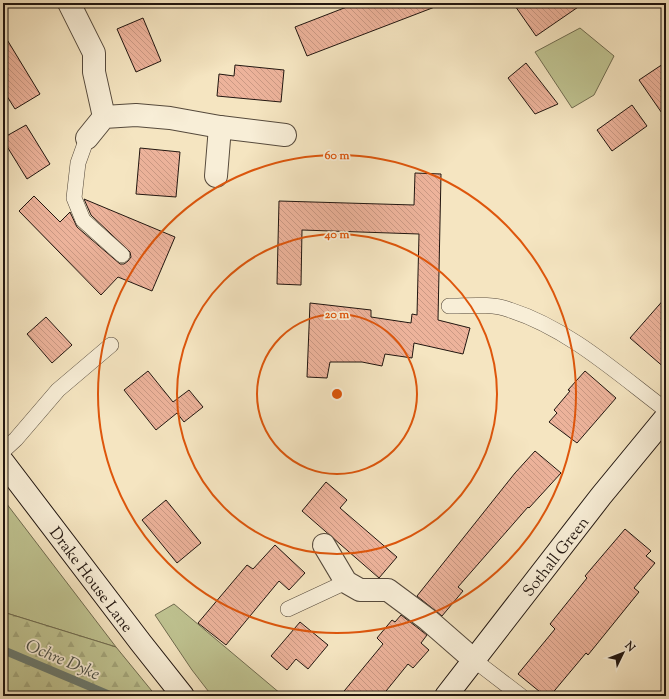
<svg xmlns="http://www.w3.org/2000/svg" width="669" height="699" font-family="'Sorts Mill Goudy',serif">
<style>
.green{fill:#bfc391;stroke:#706c50}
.forest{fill:url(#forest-firs);stroke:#706c50}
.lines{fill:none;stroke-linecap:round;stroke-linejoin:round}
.stream{stroke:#6b7b71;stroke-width:8}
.building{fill:url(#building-back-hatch);stroke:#211610}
.lane-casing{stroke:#564a3c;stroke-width:16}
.street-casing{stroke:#564a3c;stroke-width:24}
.secondary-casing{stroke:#211610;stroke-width:24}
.lane{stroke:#f8eed7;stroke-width:15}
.street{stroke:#f8eed7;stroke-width:22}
.secondary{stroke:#f8eed7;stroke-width:22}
.ring{fill:none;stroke:#de560c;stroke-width:2}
.labels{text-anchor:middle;stroke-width:3.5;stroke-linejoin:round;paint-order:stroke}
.street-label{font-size:16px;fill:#211610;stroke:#f8eed7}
.water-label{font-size:17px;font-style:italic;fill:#4c5148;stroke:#f8eed7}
.centre{fill:#de560c;stroke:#f8eed7;stroke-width:2}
.ring-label{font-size:12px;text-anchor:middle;font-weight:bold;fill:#de560c;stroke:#f8eed7;stroke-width:3.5;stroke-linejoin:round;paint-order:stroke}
</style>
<defs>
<pattern id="forest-firs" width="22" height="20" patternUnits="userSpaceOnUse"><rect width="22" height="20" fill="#bfc391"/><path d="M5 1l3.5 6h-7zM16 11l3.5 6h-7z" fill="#a4a77c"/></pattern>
<pattern id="building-back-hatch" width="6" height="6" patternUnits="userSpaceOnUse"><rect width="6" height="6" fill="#edb39b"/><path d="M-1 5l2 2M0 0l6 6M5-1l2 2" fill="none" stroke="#cb9984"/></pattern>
</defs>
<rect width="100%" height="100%" fill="#f5e5c1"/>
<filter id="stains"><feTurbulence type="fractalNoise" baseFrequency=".005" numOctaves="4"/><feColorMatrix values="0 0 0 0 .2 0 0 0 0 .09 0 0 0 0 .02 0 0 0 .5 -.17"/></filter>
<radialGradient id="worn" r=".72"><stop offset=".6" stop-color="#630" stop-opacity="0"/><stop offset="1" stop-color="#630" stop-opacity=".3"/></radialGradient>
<g class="green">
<polygon points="580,28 614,56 594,95 572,108 535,52"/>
<polygon points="3,499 116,647 3,612"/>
<polygon points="174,604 281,694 284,696 212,696 192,670 155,615"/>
</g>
<polygon class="forest" points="3,612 116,647 156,696 3,696"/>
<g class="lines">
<polyline class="stream" points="3,650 112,696"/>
</g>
<g class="building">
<polygon points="357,3 439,3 440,5 307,56 295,27"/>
<polygon points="513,3 584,3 536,36"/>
<polygon points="143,18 161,61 136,72 117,29"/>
<polygon points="3,33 40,94 15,109 3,90"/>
<polygon points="666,62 666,119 639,80"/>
<polygon points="526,63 558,104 535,114 508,78"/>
<polygon points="235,65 284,70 281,102 217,96 219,74 234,76"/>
<polygon points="632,105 647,126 612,151 597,130"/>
<polygon points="26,125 50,164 27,179 3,140 3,138"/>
<polygon points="140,148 180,152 176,197 136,194"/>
<polygon points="415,173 441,174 438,320 470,328 463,354 414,343 412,358 385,354 382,366 362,362 330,362 327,378 307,377 310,303 371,310 371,317 411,323 412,314 417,315 419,234 302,230 301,285 277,284 279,201 414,205"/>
<polygon points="34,196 60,222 70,212 77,227 120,264 124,264 128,261 131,257 130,252 91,215 84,199 175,237 152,291 118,277 101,295 19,211"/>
<polygon points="666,297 666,369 630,338"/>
<polygon points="46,317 72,345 52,363 27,334"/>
<polygon points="148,371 173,402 189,390 203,407 184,422 177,413 156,430 124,390"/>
<polygon points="585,371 616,398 577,443 549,422 557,413 554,410 570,391 568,390"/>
<polygon points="535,451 561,473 529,508 528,507 458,587 463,591 442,616 417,596 515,473"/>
<polygon points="326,482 347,500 340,508 397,557 379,578 302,511"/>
<polygon points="166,500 201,543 177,563 142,520"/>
<polygon points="625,529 651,551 646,556 655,563 634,588 639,592 588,655 586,653 550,696 545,696 518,674 555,629 550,624 587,578 585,576"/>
<polygon points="275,545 305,573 289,590 279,581 226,645 198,623 247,565 253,569"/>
<polygon points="401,615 427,635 421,643 429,650 413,668 408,664 382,696 340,696 383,644 377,638 392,620 395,622"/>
<polygon points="300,622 328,645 308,669 296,659 287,670 271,656"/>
</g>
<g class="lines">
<defs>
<g id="lane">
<polyline points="87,138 78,163 74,198 83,220 122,255"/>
<path d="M 449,306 C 468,306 491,303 510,310 C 569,329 617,373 666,410"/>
<polyline points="3,451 16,439 58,390 111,345"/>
<polyline points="288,609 346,582"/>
<polyline points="474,660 521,696"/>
</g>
<g id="street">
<polyline points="69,3 94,53 94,72 104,117"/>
<polyline points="87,138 104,117 136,115 170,118 220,127 285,135"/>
<polyline points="216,176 220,127"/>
<polyline points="324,545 346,582 360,590 388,590 427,619 474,660"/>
</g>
<g id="secondary">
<polyline points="3,462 141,643 183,696"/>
<polyline points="446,696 601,496 666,417"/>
</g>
</defs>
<use href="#lane" class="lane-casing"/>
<use href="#street" class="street-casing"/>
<use href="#secondary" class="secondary-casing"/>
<use href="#lane" class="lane"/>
<use href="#street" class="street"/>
<use href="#secondary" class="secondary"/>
</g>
<g class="ring">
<circle cx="337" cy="394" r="80"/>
<circle cx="337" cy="394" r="160"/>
<circle cx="337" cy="394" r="239"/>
</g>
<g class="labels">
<g class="street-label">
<text transform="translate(555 556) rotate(-52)" y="6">Sothall Green</text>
<text transform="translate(92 579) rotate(53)" y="6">Drake House Lane</text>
</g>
<g class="water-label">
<text transform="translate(63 659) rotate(23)" y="6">Ochre Dyke</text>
</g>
</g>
<circle cx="337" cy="394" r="6" class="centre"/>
<g class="ring-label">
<text x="337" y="159">60 m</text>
<text x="337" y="238">40 m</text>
<text x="337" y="318">20 m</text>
</g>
<rect width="669" height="699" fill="none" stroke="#f5e5c1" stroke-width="16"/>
<rect x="4" y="4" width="661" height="691" fill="none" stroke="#211610" stroke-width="2"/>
<rect x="8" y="8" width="653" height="683" fill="none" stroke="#211610"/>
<g transform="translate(623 653) rotate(47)" stroke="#f8eed7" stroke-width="3" paint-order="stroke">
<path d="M0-3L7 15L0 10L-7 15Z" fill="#211610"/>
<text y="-6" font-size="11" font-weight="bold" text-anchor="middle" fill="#211610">N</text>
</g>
<rect width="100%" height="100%" filter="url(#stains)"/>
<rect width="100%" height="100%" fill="url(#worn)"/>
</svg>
